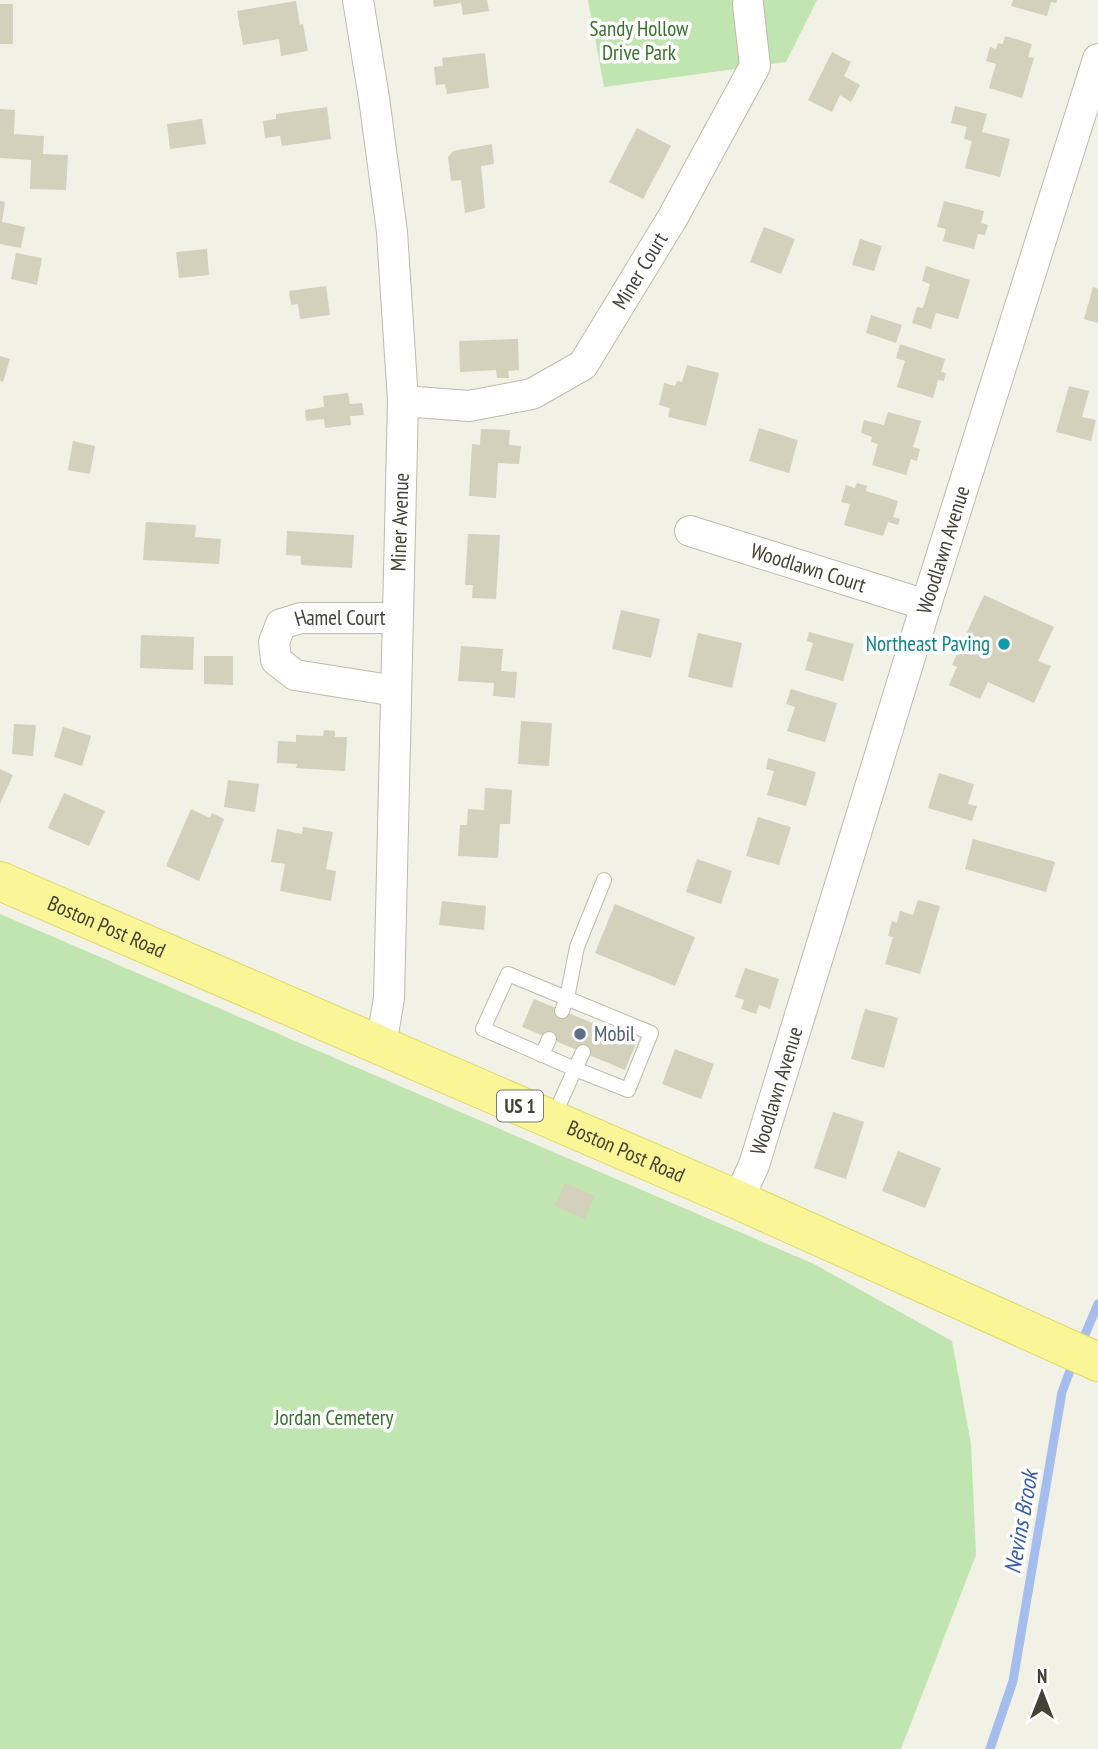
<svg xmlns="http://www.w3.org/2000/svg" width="1098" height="1749" font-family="'PT Sans Narrow',sans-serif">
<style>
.green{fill:#c0e5b0}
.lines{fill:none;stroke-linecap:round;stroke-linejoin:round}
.stream{stroke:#a4bded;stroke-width:9}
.building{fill:#d3d0bb}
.lane-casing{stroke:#bdbba9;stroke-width:16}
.street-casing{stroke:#bdbba9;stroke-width:32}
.primary-casing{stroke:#ded867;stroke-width:40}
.lane{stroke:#fff;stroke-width:14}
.street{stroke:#fff;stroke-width:30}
.primary{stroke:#faf697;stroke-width:38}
.culture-dot{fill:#0f9aa8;stroke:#fff;stroke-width:2.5}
.service-dot{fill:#5c6f8a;stroke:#fff;stroke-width:2.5}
.labels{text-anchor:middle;stroke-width:7;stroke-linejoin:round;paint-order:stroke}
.shield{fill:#fff;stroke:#7c7b72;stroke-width:2}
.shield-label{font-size:19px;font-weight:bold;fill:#444235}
.park-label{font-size:21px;fill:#35732b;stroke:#fff}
.street-label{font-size:21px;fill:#444235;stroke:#fff}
.culture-label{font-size:21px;fill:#0d838f;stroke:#fff;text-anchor:end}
.service-label{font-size:21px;fill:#4e5e75;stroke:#fff;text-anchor:start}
.water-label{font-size:23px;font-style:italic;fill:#335bab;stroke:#fff}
</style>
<rect width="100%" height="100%" fill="#f2f1e6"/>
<g class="green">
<polygon points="588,0 817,0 786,62 604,87"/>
<polygon points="0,914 814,1264 952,1341 971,1444 976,1555 901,1749 0,1749"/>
</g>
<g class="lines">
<g class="stream">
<polyline points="1081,1344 1098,1304"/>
<polyline points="990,1749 1013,1681 1062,1392 1074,1360"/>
</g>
</g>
<g class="building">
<polygon points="433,0 487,0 489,11 463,15 461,3 434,7"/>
<polygon points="1013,0 1057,0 1056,3 1051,2 1047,16 1011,6"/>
<polygon points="296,1 300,25 303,24 308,51 281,56 279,39 243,45 237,11"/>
<rect x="0" y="4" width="13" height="40"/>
<polygon points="1005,36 1032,44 1028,57 1034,58 1022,98 989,88 996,64 986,61 990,47 996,49 998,43 1003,44"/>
<polygon points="832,52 851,62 844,76 860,85 851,102 840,95 832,112 808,100"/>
<polygon points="485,53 489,88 447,94 445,84 436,85 434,67 443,66 442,58"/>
<polygon points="955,106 987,114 982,132 1010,139 1000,177 965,168 972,141 964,139 967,127 951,123"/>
<polygon points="327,107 331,139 282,146 280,136 265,138 263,121 276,119 276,114"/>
<polygon points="0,109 15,110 14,134 44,136 43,154 68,155 66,190 30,189 31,160 0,158"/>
<polygon points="202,119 206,144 170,149 167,124"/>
<polygon points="637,128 671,146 643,199 609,182"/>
<polygon points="492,144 494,164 481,166 485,208 465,213 461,180 451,181 448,157 453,151"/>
<polygon points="0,201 5,202 2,222 25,227 21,248 0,244"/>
<polygon points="944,201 984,211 981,223 988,225 985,235 978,234 974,249 943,241 946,229 937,227"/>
<polygon points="764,227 795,239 781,274 750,262"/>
<polygon points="860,239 882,246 874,271 852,265"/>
<polygon points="207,249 209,275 179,278 176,252"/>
<polygon points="16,253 42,258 37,285 11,279"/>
<polygon points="926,266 970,280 958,319 936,313 931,329 912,323 917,307 923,308 930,284 922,281"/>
<polygon points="326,286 330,315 300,319 298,304 291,305 289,291"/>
<polygon points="1093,287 1098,289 1098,323 1084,319"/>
<polygon points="871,315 902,325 896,343 866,333"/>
<polygon points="518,339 519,370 508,371 509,378 497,378 496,370 460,372 459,341"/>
<polygon points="900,344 945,359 941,372 946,373 944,381 938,380 933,398 897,387 905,361 896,358"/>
<polygon points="0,356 10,359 3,382 0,381"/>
<polygon points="687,365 719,373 706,426 668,417 670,408 659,405 664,383 675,386 677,381 682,382"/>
<polygon points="1069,386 1089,391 1082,417 1096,420 1091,441 1056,432"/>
<polygon points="348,393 350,404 362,403 364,415 350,416 351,425 325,428 324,419 306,421 305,410 324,407 323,396"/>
<polygon points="888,412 921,421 913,447 920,449 917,461 911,459 906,475 872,465 878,444 871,442 872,437 861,433 864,420 884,425"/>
<polygon points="759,428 798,440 789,473 749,461"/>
<polygon points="481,429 510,430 509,445 521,446 519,464 498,463 496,498 469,496 472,444 480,445"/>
<polygon points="73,441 95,446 90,474 68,470"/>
<polygon points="857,483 867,486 866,491 898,501 893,517 900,519 898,525 888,522 883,536 844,525 850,504 841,502 846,485 855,488"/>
<polygon points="146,522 196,525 195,537 221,539 219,564 143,560"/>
<polygon points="287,531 354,535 352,568 301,565 301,556 286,555"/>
<polygon points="468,534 500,535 496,599 472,598 473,585 465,585"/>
<polygon points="984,595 1054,627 1038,661 1051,666 1034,703 988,682 980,699 949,685 957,667 952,665"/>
<polygon points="621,610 660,619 651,658 612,649"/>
<polygon points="809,632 854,644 843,681 805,670 813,643 807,641"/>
<polygon points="698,633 742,643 732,688 688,677"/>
<polygon points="141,635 194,637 193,670 140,668"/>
<polygon points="461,646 503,649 501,671 517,672 515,698 493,696 494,683 458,681"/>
<polygon points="204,656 233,656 233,685 204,684"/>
<polygon points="791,689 837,703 825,742 787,731 795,707 786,704"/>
<polygon points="521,721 552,723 549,766 518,764"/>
<polygon points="14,724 36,725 33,756 12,754"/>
<polygon points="63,727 91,736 82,766 54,757"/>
<polygon points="324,730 335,731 335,737 347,737 345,771 296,768 297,764 277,763 278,741 296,742 296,735 323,736"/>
<polygon points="768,758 816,772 806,806 767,795 774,771 766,769"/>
<polygon points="0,769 13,775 0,804"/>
<polygon points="939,773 974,784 968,804 977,806 972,821 928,808"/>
<polygon points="228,780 259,784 255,812 224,807"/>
<polygon points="485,788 512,790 510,824 500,824 498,858 458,856 460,825 467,825 468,809 484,810"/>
<polygon points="64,793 105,811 89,846 48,828"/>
<polygon points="191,809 210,818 212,813 224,819 199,881 166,866"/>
<polygon points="758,817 791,827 779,865 746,856"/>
<polygon points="303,827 333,832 326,869 336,871 331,901 280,891 285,864 271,862 277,829 302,834"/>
<polygon points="973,839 1055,862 1046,892 965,869"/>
<polygon points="697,859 732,871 721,904 686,892"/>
<polygon points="918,900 940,906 920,974 885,964 893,937 888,936 892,921 897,923 900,911 913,915"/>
<polygon points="442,901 486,906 484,930 439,925"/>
<polygon points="615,904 695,937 675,986 595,953"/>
<polygon points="745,968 779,979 770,1009 759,1005 756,1014 741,1009 744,1000 735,997"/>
<polygon points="534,999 637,1041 625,1070 522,1027"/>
<polygon points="865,1009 898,1018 884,1068 851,1059"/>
<polygon points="675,1049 714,1064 701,1099 662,1084"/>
<polygon points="833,1112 864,1122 846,1179 814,1168"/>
<polygon points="898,1151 941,1168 925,1208 882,1191"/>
<polygon points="565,1183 595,1196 585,1219 555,1206"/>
</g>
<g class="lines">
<defs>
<g id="lane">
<polyline points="562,1011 567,998 577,947 604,880"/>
<polyline points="542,1055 549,1039"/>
<polyline points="553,1118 575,1069 483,1029 508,974 651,1033 628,1090 575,1069 583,1052"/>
</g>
<g id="street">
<polyline points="358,0 374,98 392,232 403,401 389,998 381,1046"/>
<path id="s1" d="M 403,401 L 469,406 L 532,394 L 583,365 L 673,217 L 755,66 L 748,4"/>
<path id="s2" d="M 690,531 L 926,605"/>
<path id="s3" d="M 396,691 L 295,675 L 276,660 L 274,642 L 281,624 L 301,618 L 397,618"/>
<path id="s4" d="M 738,1200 L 754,1165 L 926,605 L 1098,59"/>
</g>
<g id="primary">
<path id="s5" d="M 0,881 L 738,1200 L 1098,1362"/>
</g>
</defs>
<use href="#lane" class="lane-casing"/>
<use href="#street" class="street-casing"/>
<use href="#primary" class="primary-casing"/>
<use href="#lane" class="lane"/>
<use href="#street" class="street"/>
<use href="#primary" class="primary"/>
</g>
<circle class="culture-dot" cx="1004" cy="644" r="7"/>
<circle class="service-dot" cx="580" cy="1034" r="7"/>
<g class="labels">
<rect class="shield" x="497" y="1090.5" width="46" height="31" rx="5"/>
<g class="shield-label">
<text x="520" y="1113">US 1</text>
</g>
<g class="park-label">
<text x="639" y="36">Sandy Hollow<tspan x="639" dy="24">Drive Park</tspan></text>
<text x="334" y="1425">Jordan Cemetery</text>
</g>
<g class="street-label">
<text dy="7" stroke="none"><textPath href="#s1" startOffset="299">Miner Court</textPath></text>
<text transform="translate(400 522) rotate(-88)" y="7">Miner Avenue</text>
<text dy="7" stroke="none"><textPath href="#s4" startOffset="682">Woodlawn Avenue</textPath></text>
<text dy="7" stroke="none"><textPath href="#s2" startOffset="124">Woodlawn Court</textPath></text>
<text dy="7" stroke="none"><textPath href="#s3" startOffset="224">Hamel Court</textPath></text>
<text dy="7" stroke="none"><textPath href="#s5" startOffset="116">Boston Post Road</textPath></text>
<text dy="7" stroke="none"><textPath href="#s4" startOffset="116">Woodlawn Avenue</textPath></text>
<text dy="7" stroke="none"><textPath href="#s5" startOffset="682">Boston Post Road</textPath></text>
</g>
<g class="culture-label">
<text x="990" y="651">Northeast Paving</text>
</g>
<g class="service-label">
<text x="594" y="1041">Mobil</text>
</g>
<g class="water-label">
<text transform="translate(1021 1522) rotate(-80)" y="8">Nevins Brook</text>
</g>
</g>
<g transform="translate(1042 1693)" stroke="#ffffff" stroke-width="5" paint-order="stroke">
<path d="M0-5L12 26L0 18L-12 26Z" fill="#444235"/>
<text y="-10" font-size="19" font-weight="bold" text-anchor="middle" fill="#444235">N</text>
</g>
</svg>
